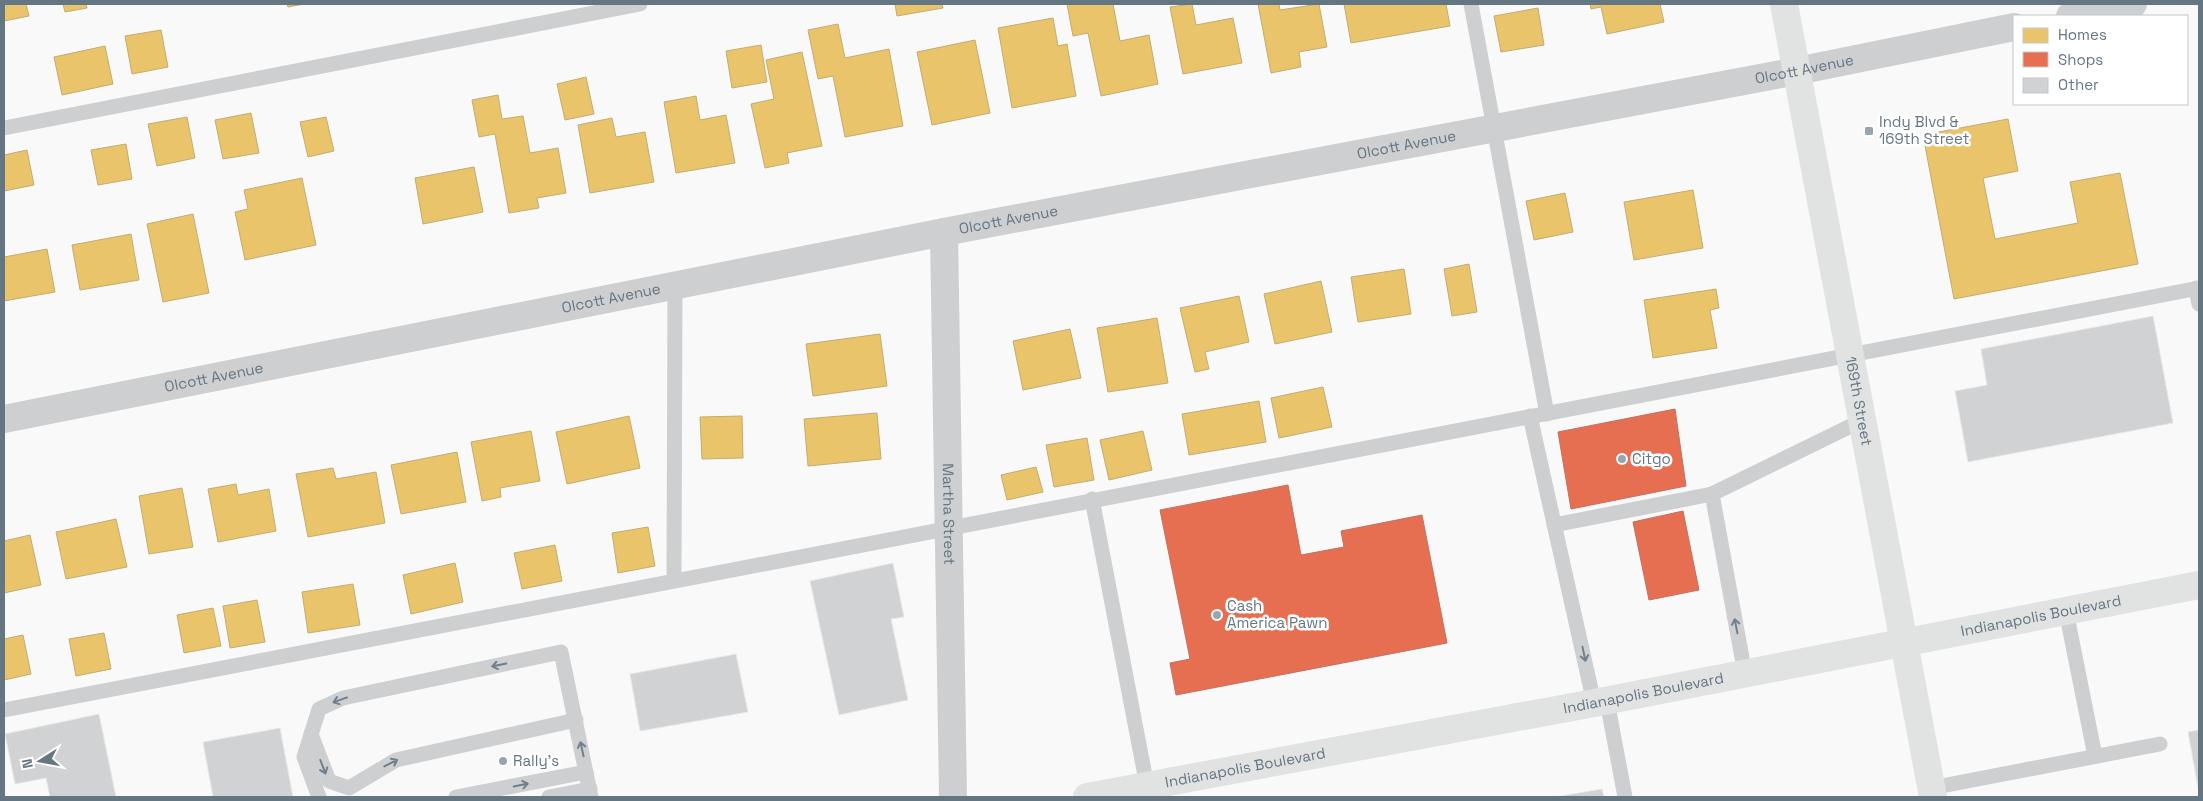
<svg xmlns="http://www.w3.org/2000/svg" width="2203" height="801" font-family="'Space Grotesk',sans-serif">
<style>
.homes{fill:#e9c46a;stroke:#c1ad72}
.shops{fill:#e76f51;stroke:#c07160}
.building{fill:#d0d2d3;stroke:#e8e8e8}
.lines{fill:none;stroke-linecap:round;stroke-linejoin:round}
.lane{stroke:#cecfd0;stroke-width:15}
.street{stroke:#cecfd0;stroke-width:28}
.secondary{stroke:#e1e2e2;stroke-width:28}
.primary{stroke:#e1e2e2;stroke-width:28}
.oneway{stroke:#707f8b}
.poi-dot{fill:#99a4ac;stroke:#fff;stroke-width:2}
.labels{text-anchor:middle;stroke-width:5;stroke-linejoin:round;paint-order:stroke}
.street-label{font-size:15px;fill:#657683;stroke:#fff}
.poi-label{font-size:15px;fill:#657683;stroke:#fff;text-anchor:start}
</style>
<rect width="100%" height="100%" fill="#f9f9f9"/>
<g class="homes">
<polygon points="4,4 26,4 29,16 4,21"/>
<polygon points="63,4 86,4 87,8 65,12"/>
<polygon points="287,4 304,4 288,7"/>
<polygon points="895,4 942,4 943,8 897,16"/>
<polygon points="1067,4 1113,4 1120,41 1149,35 1158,84 1101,96 1088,33 1073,36"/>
<polygon points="1192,4 1196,25 1233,18 1242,63 1183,74 1170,7"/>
<polygon points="1258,4 1279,4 1280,10 1319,4 1327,47 1299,52 1301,67 1271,73"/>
<polygon points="1344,4 1446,4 1450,26 1351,43"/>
<polygon points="1590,4 1660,4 1664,22 1607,34 1601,7 1591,9"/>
<polygon points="1538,8 1544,45 1501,52 1494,16"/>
<polygon points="1053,18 1058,46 1067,44 1076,96 1012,108 998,28"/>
<polygon points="838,24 845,58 889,49 903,126 845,137 833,76 818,79 808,30"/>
<polygon points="161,30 168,67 132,74 125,36"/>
<polygon points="975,40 990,113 932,125 917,52"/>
<polygon points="761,45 767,82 732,88 726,51"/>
<polygon points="105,46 113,84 62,95 54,57"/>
<polygon points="802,52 822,146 787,153 789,163 765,168 751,104 774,99 766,60"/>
<polygon points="586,77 594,114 565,120 557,84"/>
<polygon points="498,95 502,119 523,116 530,153 558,148 566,193 537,198 539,208 509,213 495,134 479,137 472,100"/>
<polygon points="696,96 700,120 726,115 735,163 676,173 664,102"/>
<polygon points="251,113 259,153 223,159 215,120"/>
<polygon points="187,117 195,158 157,166 148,124"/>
<polygon points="326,117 334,151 308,157 300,122"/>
<polygon points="612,118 616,137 645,132 654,182 590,193 578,125"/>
<polygon points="2008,119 2018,171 1983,178 1995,239 2078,223 2070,182 2120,173 2138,264 1954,299 1923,135"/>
<polygon points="126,144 132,179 98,185 91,150"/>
<polygon points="27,150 34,185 4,191 4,155"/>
<polygon points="474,167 483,212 423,224 415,178"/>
<polygon points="302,178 316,245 245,260 235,212 248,209 244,190"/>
<polygon points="1693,190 1703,248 1634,260 1624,202"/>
<polygon points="1565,193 1573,232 1534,240 1526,201"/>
<polygon points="193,214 209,293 163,302 147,224"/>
<polygon points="131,234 139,280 80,290 72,245"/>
<polygon points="47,249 55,292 4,301 4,257"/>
<polygon points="1469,264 1477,312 1452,316 1444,269"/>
<polygon points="1404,269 1411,314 1358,322 1351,277"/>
<polygon points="1321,281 1332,332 1275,344 1264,294"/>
<polygon points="1716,289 1719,308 1710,310 1717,348 1653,358 1644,300"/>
<polygon points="1239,296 1249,342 1205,352 1209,369 1195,372 1180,308"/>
<polygon points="1157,318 1168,383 1108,392 1097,328"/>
<polygon points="1070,329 1081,378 1023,390 1013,341"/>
<polygon points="880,334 887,386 813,396 806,344"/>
<polygon points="1323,387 1332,427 1279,438 1271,398"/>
<polygon points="1259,401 1266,442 1189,455 1182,414"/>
<polygon points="877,413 881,459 808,466 804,419"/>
<polygon points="629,416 640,468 567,484 556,432"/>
<polygon points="742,416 743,458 702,459 700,417"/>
<polygon points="531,431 540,481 500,488 501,497 482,501 471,442"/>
<polygon points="1143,431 1152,470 1109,480 1100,440"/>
<polygon points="1087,438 1094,480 1054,487 1046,445"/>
<polygon points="457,452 466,502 401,514 391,465"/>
<polygon points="1036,467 1043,492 1007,500 1001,475"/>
<polygon points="333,468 336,479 376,472 385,523 308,537 296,474"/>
<polygon points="236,484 238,495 269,489 276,531 218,542 208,489"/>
<polygon points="182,488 193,547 149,554 139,496"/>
<polygon points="116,519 127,567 66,579 56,532"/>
<polygon points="648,527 655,566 618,573 612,533"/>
<polygon points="30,535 41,585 4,593 4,541"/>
<polygon points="555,545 562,581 522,589 514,553"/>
<polygon points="455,563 463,602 411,614 403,575"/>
<polygon points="353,584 360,625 308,633 302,592"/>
<polygon points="257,600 265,642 230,648 223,606"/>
<polygon points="213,608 221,646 184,653 177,615"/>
<polygon points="104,633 111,669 76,676 69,639"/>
<polygon points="23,635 31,674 4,680 4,639"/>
</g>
<g class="shops">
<polygon points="1675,409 1686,486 1571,509 1558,432"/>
<polygon points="1288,485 1301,555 1344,547 1341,531 1422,515 1447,643 1176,695 1170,663 1190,659 1160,510"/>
<polygon points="1683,511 1699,590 1649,600 1633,522"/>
</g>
<g class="building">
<polygon points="2153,316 2173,423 1968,462 1955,391 1987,385 1981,349"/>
<polygon points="893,563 904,617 891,619 908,700 839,715 810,581"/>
<polygon points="736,654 748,712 640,731 630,674"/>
<polygon points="99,714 116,797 50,797 46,778 15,784 5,734"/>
<polygon points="280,728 293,797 213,797 203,742"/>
<polygon points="2199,730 2199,793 2188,732"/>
<polygon points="1602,789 1604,797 1555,797"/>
</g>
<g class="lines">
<g class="lane">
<polyline points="1471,4 1547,414"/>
<polyline points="4,128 640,4"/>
<polyline points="2196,288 2199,304"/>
<polyline points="1530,416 1594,703"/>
<polyline points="1712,494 1745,674"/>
<polyline points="1092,499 1147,786"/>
<polyline points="1554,525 1712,494 1861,421"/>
<polyline points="674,580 675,286"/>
<polyline points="2066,611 2095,756"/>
<polyline points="1607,701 1625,797"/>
<polyline points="4,710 2199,288"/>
<polyline points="311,734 329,781 349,788 396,760 576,720"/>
<polyline points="1931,788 2160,744"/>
<polyline points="319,797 304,757 319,709 343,698 561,652 591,797"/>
<polyline points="456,797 586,772"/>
<polyline points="549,797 590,789"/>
</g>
<g class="street">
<polyline points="2070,16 2133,4"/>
<path id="s1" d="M 944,232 L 953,797"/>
<path id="s2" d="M 4,419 L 944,232 L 1797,71 L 2014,27"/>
</g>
<path class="secondary" id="s3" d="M 1784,4 L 1933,797"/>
<path class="primary" id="s4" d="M 1087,797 L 1594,703 L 2199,585"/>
</g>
<defs><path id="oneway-shaft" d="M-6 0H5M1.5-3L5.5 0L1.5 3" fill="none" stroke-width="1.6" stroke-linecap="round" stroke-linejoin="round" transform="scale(1.25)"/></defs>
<g class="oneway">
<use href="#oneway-shaft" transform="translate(1736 626) rotate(-101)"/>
<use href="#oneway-shaft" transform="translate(1584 654) rotate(78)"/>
<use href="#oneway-shaft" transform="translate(499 665) rotate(168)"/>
<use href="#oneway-shaft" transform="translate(340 700) rotate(160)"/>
<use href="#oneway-shaft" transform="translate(582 749) rotate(-102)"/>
<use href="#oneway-shaft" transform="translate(391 763) rotate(-27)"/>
<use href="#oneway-shaft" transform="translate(323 767) rotate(69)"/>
<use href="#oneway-shaft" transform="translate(521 785) rotate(-11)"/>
</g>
<g class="poi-dot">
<rect x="1864" y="126" width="10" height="10" rx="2.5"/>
<circle cx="1622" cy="459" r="5"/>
<circle cx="1217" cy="615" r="5"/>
<circle cx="503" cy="761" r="5"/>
</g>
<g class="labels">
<g class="street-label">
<text dy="5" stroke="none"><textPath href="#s2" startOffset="1834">Olcott Avenue</textPath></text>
<text dy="5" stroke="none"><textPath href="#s2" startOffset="1429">Olcott Avenue</textPath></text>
<text dy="5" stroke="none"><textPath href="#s2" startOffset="1024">Olcott Avenue</textPath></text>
<text dy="5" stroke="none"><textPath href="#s2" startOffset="619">Olcott Avenue</textPath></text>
<text dy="5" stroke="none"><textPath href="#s2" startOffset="214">Olcott Avenue</textPath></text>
<text dy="5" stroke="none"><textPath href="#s3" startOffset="404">169th Street</textPath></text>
<text dy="5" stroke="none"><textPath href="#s1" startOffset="282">Martha Street</textPath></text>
<text dy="5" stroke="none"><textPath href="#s4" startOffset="971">Indianapolis Boulevard</textPath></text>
<text dy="5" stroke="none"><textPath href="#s4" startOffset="566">Indianapolis Boulevard</textPath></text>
<text dy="5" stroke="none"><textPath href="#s4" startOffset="161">Indianapolis Boulevard</textPath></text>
</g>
<g class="poi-label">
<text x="1879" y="127">Indy Blvd &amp;<tspan x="1879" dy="17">169th Street</tspan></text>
<text x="1632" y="464">Citgo</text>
<text x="1227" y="611">Cash<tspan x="1227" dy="17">America Pawn</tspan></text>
<text x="513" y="766">Rally's</text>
</g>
</g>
<rect width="2203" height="801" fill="none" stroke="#657683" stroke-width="10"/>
<rect x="2013" y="15" width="175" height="90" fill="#ffffff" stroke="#c1c8cd"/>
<rect x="2023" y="28" width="25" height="15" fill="#e9c46a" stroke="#c1c8cd"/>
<text x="2058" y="40" font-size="15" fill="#657683">Homes</text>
<rect x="2023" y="52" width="25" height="15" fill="#e76f51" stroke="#c1c8cd"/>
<text x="2058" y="65" font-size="15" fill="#657683">Shops</text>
<rect x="2023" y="78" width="25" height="15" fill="#d0d2d3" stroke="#c1c8cd"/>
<text x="2058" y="90" font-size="15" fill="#657683">Other</text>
<g transform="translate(40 761) rotate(259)" stroke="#ffffff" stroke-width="4" paint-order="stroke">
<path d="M0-4L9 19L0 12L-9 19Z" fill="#657683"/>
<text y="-8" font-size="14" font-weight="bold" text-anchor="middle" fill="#657683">N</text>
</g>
</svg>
